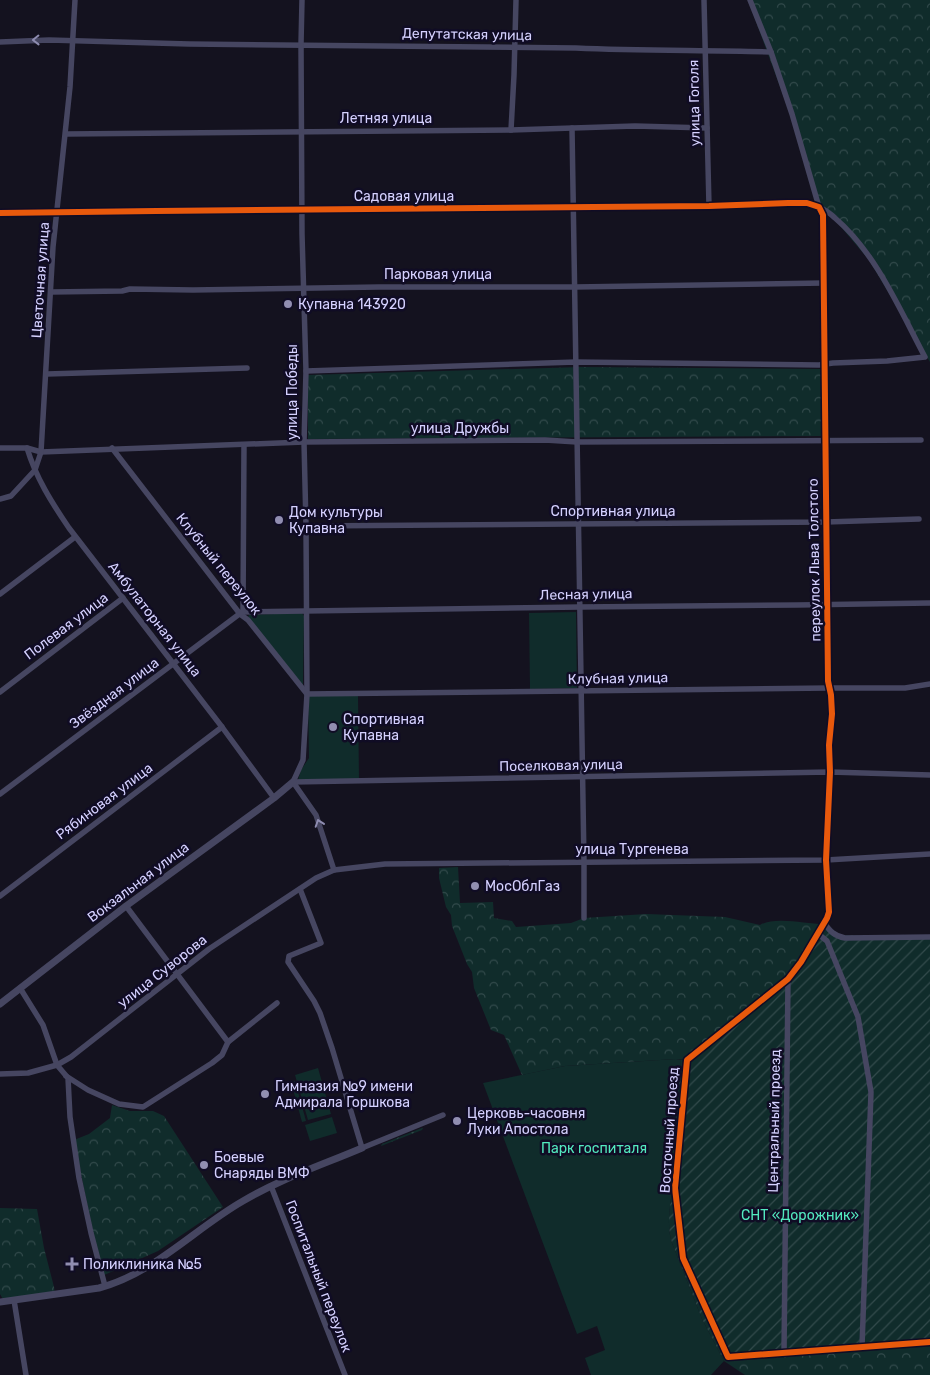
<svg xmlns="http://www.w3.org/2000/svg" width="930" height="1375" font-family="Rubik,sans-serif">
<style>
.grass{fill:url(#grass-dots)}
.forest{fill:url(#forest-crowns)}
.park{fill:#102c2b}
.garden{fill:url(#garden-furrows)}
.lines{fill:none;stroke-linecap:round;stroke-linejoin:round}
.minor{stroke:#464661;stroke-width:5.5}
.tertiary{stroke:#464661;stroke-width:7}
.cycleway-casing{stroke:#100c25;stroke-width:9}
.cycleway{stroke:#e8590c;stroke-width:6}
.oneway{stroke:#8e8cb0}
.poi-dot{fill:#918eb1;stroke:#100c25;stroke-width:2}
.labels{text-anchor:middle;stroke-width:5;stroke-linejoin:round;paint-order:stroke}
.street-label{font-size:14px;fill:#d5d1ff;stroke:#100c25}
.poi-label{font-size:14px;fill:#d5d1ff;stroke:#100c25;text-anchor:start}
.park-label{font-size:14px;fill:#53e9bf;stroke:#100c25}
</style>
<defs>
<pattern id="grass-dots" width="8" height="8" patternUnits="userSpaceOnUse" patternTransform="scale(1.25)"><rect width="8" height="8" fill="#102c2b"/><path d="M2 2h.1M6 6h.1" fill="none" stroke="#324a4b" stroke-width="1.8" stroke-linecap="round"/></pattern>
<pattern id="forest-crowns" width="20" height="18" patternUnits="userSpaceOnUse" patternTransform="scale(1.25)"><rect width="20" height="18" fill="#102c2b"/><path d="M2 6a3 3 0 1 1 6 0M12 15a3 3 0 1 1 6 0" fill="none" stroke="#324a4b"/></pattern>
<pattern id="garden-furrows" width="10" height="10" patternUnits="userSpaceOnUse" patternTransform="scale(1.25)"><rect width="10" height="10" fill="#102c2b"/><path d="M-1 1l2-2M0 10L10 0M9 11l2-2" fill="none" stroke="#324a4b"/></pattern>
</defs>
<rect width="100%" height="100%" fill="#14121f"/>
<polygon class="grass" points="422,1128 423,1128 422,1130 381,1146 382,1144"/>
<g class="forest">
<polygon points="748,0 930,0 930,362 869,260 835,220 817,208 799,138"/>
<polygon points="581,367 822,369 822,436 308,439 308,375"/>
<path d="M 458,867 L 460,903 L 493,902 L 494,918 L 512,921 L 516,927 L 571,923 L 584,918 L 646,914 L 725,917 L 760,925 C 775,916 806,924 823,924 L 788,979 L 687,1060 L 676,1059 L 565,1066 L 522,1075 L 504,1035 L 491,1030 L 474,988 L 472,972 L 467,964 L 452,926 L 451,915 L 446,907 L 439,878 L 439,868 Z"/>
<polygon points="112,1105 130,1111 153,1111 164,1116 223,1207 158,1251 102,1276 74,1140 89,1134 110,1118"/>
<polygon points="0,1208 37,1209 44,1248 54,1287 55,1294 4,1301 0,1294"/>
<polygon points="930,1342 930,1375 745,1375 724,1361"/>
</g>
<g class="park">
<polygon points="576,612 577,688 530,689 529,613"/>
<polygon points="302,613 304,616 303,686 248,617 249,615"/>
<polygon points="358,695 359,779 298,780 301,770 309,758 308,696"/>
<path d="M 676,1059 L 681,1060 C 678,1099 678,1138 674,1177 C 672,1199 665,1221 672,1243 L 702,1319 L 724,1361 L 711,1375 L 591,1375 L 585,1358 L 605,1350 L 597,1326 L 577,1334 L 483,1083 L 565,1066 Z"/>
<polygon points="318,1068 331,1114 308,1120 295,1075"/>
<polygon points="295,1081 306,1121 302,1122 291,1082"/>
<polygon points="332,1117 337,1133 310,1141 305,1125"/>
</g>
<path class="garden" d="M 824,923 L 835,935 L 930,937 L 930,1342 L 724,1361 L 702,1319 L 672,1243 C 665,1221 672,1199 674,1177 C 678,1138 678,1099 681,1060 L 687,1060 L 788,979 Z"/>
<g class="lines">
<g class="minor">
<polyline points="704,0 709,206"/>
<polyline points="750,0 771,52"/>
<path d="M 0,42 L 49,40 L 189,44 L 576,48 C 641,51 706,50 771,52 L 792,114 L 819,207 C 825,210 831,214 835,218 C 876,253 900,310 925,357 L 887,361 L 833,363 L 819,365 L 576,362 L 306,371"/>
<polyline points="572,128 584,862 584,918"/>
<polyline points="511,130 514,75 516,0"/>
<polyline points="66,134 511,130 635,126 707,128"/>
<polyline points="0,213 156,211 709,206 788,203 807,203 819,207 823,215 828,681 831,695 832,714 829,745 830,772 826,860 829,912 827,918 801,962 788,979 687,1060 675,1188 683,1258 728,1357 930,1342"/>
<polyline points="51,292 122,291 130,289 193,290 379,287 575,287 824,283"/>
<polyline points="47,374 247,368"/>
<polyline points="0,448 27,448 41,452 304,442 545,440 577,442 921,440"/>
<path d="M 27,448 C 36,478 52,503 69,528 L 222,727 L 274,798"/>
<polyline points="112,448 240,614 248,620 307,694 830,688 905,688 930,684"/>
<polyline points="0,499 11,496 35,470 41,452 53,247 70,87 75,0"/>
<polyline points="306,526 826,522 919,519"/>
<polyline points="0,594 75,537"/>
<polyline points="243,612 580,607 797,605 930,603"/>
<polyline points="243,612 244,445"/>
<polyline points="0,692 123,598"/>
<polyline points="293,782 303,760 307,694 306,526 304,442 306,371 302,234 301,44 302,0"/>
<polyline points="293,782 830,772 930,775"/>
<polyline points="293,782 316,815 334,870"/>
<polyline points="0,794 242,612"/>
<polyline points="300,889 321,943 289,956 288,962 314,1001 320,1013 332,1048 362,1148 443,1115"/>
<polyline points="0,896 222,727"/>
<polyline points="126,906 228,1042"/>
<path d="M 824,923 C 830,931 834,936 845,938 L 930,937"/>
<polyline points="817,933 827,941 858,1017 871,1092 862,1347"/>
<polyline points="20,988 43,1025 57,1065 68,1078 70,1117 79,1178 91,1233 105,1286"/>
<polyline points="0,1074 28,1073 57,1065 71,1057 209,949 316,878 334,870 385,864 826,860 930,854"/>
<polyline points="66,1076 88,1090 119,1104 143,1107 212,1063 222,1055 228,1042 277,1003"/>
<polyline points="271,1186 345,1375"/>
<polyline points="14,1300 26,1375"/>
<polyline points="784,1353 788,979"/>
</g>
<g class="tertiary">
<polyline points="0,1004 126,906 274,798 293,782"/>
<path d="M 0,1302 L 99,1288 C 155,1273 194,1229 243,1201 C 280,1179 322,1165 362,1148"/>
</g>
<defs>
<polyline id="cycleway" points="0,213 156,211 709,206 788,203 807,203 819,207 823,215 828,681 831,695 832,714 829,745 830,772 826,860 829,912 827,918 801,962 788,979 687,1060 675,1188 683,1258 728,1357 930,1342"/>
</defs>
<use href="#cycleway" class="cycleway-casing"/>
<use href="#cycleway" class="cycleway"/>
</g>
<defs><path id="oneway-chevron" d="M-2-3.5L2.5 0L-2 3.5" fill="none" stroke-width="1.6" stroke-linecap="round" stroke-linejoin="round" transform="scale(1.25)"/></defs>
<g class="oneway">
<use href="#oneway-chevron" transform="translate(36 40) rotate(179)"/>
<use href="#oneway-chevron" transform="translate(319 823) rotate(-109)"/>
</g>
<g class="poi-dot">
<circle cx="288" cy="304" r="5"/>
<circle cx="279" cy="520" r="5"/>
<circle cx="333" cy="727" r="5"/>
<circle cx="475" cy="886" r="5"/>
<circle cx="265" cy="1094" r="5"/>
<circle cx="457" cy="1121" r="5"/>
<circle cx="204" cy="1165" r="5"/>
<path d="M69.5 1256.5h5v5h5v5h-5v5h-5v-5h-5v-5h5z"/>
</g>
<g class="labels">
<g class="street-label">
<text transform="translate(467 34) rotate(1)" y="5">Депутатская улица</text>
<text transform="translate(694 103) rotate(-91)" y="5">улица Гоголя</text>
<text x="386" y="123">Летняя улица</text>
<text x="404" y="201">Садовая улица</text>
<text x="438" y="279">Парковая улица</text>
<text transform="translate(40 280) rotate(-86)" y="5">Цветочная улица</text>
<text transform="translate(292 392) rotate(-90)" y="5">улица Победы</text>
<text x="460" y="433">улица Дружбы</text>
<text x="613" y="516">Спортивная улица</text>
<text transform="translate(814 560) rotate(-91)" y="5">переулок Льва Толстого</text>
<text transform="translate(219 564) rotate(51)" y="5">Клубный переулок</text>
<text transform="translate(586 594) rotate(-1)" y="5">Лесная улица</text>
<text transform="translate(155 619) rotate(52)" y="5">Амбулаторная улица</text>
<text transform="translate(66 626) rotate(-37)" y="5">Полевая улица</text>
<text transform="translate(618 678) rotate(-1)" y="5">Клубная улица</text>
<text transform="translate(114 693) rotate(-37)" y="5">Звёздная улица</text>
<text transform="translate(561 765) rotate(-1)" y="5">Поселковая улица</text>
<text transform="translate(104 801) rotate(-37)" y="5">Рябиновая улица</text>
<text x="632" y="854">улица Тургенева</text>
<text transform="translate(138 882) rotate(-37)" y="5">Вокзальная улица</text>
<text transform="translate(162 971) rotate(-38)" y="5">улица Суворова</text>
<text transform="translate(774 1121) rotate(-89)" y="5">Центральный проезд</text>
<text transform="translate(669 1130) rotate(-86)" y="5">Восточный проезд</text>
<text transform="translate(319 1276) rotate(69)" y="5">Госпитальный переулок</text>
</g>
<g class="poi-label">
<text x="298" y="309">Купавна 143920</text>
<text x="289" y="517">Дом культуры<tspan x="289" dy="16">Купавна</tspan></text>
<text x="343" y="724">Спортивная<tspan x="343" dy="16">Купавна</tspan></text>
<text x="485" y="891">МосОблГаз</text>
<text x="275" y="1091">Гимназия №9 имени<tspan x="275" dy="16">Адмирала Горшкова</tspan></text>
<text x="467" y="1118">Церковь-часовня<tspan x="467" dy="16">Луки Апостола</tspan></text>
<text x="214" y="1162">Боевые<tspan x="214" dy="16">Снаряды ВМФ</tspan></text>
<text x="83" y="1269">Поликлиника №5</text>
</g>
<g class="park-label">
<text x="594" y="1153">Парк госпиталя</text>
<text x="800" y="1220">СНТ «Дорожник»</text>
</g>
</g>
</svg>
